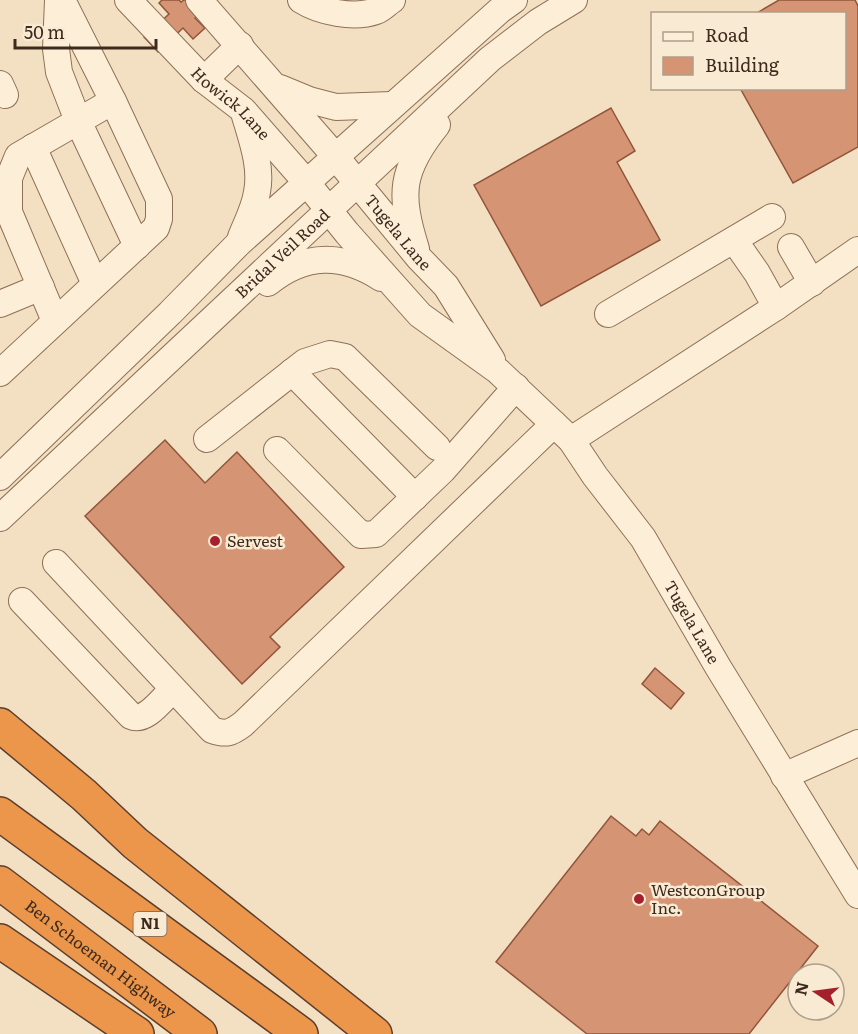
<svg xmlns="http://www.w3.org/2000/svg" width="858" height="1034" font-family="Literata,serif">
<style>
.building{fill:#d59474;stroke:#91553a;stroke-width:1.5}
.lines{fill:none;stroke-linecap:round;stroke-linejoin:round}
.minor-casing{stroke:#8f7057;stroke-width:28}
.highway-casing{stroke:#5d3e2c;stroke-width:36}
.minor{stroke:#fceed7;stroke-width:26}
.highway{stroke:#eb964b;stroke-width:33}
.poi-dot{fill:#a5202d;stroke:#f9ebd3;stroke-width:2}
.labels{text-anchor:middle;stroke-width:5;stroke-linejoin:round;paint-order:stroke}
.shield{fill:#f9ebd3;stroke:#766454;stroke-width:1.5}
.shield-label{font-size:15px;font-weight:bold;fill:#3e2a1d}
.street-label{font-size:16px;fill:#3e2a1d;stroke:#f9ebd3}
.poi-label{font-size:16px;fill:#3e2a1d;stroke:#f9ebd3;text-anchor:start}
</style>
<rect width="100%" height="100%" fill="#f3e0c3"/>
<g class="building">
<polygon points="162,0 179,0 181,2 184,0 214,0 195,18 205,28 193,39 183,28 158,52 144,37 169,14 159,3"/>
<polygon points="779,0 855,0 858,6 858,147 793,183 740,88 844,88 844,14 755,14"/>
<polygon points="611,108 635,151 617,162 660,240 541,306 474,185"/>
<polygon points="165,440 205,483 237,452 344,567 270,637 280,647 242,684 85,516"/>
<polygon points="655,668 684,693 671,709 642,684"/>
<polygon points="611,816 636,836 642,829 649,835 660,821 818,946 749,1034 587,1034 496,962"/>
</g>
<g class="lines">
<defs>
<g id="minor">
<polyline points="58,0 56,49 59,72 78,121 137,246"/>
<path id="s1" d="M 128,0 L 204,80 L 243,110 L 307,183 L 347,233 L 420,315 L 498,371 L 571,440 L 595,476 L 643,538 L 718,667 L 858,895"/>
<path id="s2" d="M 199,0 L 335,156 L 419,258 L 446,286 L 492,360"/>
<path d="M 301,0 C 320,12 354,19 376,11 C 382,9 387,3 392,0"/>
<polyline points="204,80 240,45"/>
<polyline points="0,84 5,95"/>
<polyline points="280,88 309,100 336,107 392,105"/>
<polyline points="33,147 95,284"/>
<path d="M 241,237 C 247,222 255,207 257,192 C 262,167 252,140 245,116"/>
<polyline points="791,247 812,283"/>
<path d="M 416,249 C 399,194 400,171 437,125"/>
<path d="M 268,283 C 305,253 342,253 381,278"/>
<polyline points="0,304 41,287"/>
<polyline points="776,307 858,250"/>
<polyline points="608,314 772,217"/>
<polyline points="55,321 9,212 9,178 18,156 113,101"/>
<polyline points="292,372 415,497"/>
<polyline points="0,373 156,228 159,219 159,199 113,101 62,0"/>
<polyline points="207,439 305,362 330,354 345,357 437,447"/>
<polyline points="571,440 776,307 757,273 734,240"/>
<polyline points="277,450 354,528 361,535 376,534 443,470 516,387"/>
<polyline points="0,477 170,313 239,243 500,10 514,0"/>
<path id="s3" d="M 0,518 L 490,59 L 538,22 L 574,0"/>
<path d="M 56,563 L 212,730 C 226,735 231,733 243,724 L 554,424"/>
<path d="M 22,601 L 131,716 C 146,723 163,698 173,689"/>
<polyline points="784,776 858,743"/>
</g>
<g id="highway">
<polyline points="0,725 84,795 135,843 375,1034"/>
<polyline points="0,814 301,1034"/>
<path id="s4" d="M 0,883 L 200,1034"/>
<polyline points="0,941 137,1034"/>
</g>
</defs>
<use href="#minor" class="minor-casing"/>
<use href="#highway" class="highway-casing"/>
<use href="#minor" class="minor"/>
<use href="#highway" class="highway"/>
</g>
<g class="poi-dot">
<circle cx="215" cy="541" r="6"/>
<circle cx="639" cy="899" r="6"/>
</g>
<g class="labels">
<rect class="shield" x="133.5" y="912" width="33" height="24" rx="4.5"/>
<g class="shield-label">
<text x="150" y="929">N1</text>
</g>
<g class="street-label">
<text dy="6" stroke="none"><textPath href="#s1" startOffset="146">Howick Lane</textPath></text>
<text dy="6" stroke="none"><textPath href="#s2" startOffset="306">Tugela Lane</textPath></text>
<text dy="6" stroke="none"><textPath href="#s3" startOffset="387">Bridal Veil Road</textPath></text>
<text dy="6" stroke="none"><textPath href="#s1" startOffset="846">Tugela Lane</textPath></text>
<text dy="6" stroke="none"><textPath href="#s4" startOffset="126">Ben Schoeman Highway</textPath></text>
</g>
<g class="poi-label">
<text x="227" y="547">Servest</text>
<text x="651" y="896">WestconGroup<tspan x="651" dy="18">Inc.</tspan></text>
</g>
</g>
<rect x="651" y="12" width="195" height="78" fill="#f9ebd3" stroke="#ae9e8a" stroke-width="1.5"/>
<rect x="663" y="32" width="30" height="9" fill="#fceed7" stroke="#ae9e8a" stroke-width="1.5"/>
<text x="705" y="42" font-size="18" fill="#3e2a1d">Road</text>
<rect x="663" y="57" width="30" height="18" fill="#d59474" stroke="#ae9e8a" stroke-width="1.5"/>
<text x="705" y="72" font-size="18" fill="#3e2a1d">Building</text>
<g transform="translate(816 992) rotate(283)"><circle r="28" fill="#f9ebd3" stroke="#ae9e8a" stroke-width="1.5"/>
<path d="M0-4.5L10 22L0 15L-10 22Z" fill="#a5202d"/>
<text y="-9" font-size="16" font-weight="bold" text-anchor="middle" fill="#3e2a1d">N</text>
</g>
<path d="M15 39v9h141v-9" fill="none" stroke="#3e2a1d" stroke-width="3"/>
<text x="24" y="39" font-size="18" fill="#3e2a1d" stroke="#f9ebd3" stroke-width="4.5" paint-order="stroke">50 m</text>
</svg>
